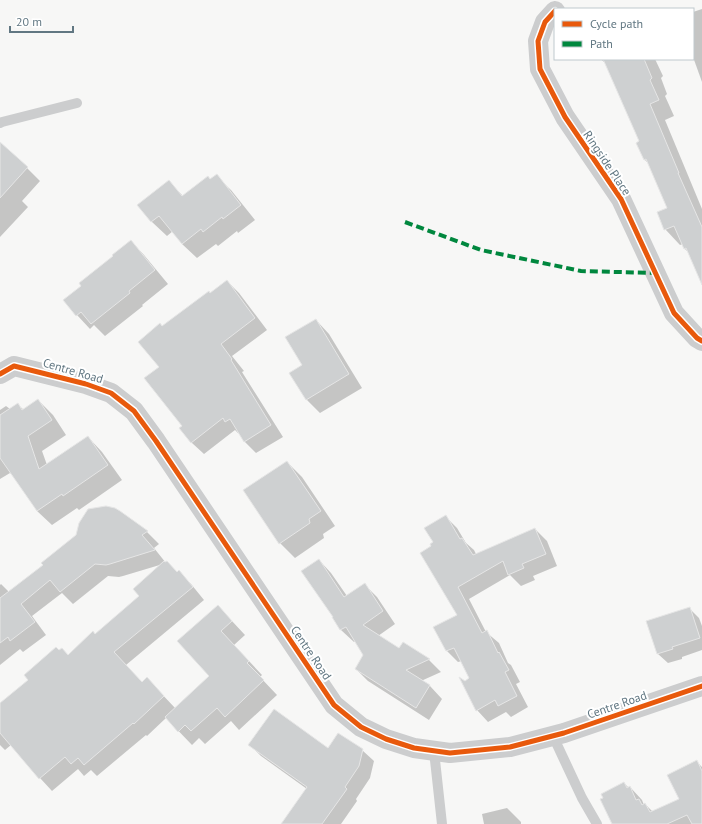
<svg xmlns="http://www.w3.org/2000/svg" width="702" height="824" font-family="'PT Sans',sans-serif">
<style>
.shadow{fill:#0003}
.building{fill:#ced0d1;stroke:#e6e6e6}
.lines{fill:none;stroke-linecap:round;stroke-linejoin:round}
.lane{stroke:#cccdce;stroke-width:10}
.street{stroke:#cccdce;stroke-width:20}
.quiet{stroke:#00873e;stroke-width:4;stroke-dasharray:8 4;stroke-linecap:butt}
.cycleway-casing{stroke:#fff;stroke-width:8}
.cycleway{stroke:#e8590c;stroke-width:5}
.labels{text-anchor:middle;stroke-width:4;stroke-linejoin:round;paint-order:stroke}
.street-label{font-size:12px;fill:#617782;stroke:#fff}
</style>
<rect width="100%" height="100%" fill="#f7f7f6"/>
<g class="shadow">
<polygon points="702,9 702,82 693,57 693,12"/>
<polygon points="601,59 655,59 663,76 661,78 667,94 665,96 674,116 665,120 702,209 702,271 689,253 685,249 683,244 680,245 665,229 668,208 650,165 645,160 638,143 641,142 606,64"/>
<polygon points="0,149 27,168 40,181 22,201 28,207 0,237"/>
<polygon points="216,176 231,190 255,220 238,233 237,231 218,246 216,244 197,258 182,244 173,231 167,236 152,222 139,205 169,182 183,196"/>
<polygon points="131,241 144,255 168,284 142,305 143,306 105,336 94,325 90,329 77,315 83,286"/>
<polygon points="227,281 239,293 267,330 232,356 244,371 242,372 283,437 256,453 244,441 239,432 238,433 235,430 204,454 192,443 180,428 183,426 161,367 163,327"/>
<polygon points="316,320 329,334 362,388 320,413 307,400 290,373 303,365"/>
<polygon points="38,400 53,415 66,435 42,451 47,465 88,437 102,452 122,480 79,510 77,508 52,525 37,511 13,475 10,473 0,479 0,410 6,406 10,409 17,404 24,410"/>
<polygon points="287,462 302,477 335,526 323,534 324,538 295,558 280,543 245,490"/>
<polygon points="120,512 147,532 159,544 154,548 166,563 178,573 179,572 191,584 204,600 126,665 142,683 159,691 176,709 211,676 218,606 245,635 234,645 262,675 260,677 277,695 239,730 231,721 205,744 199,738 192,745 166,718 147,736 146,735 97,776 91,770 84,776 78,769 52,791 40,778 11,745 5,750 0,745 0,705 95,635 140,596 163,564 123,576 119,577 108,576 73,604 62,593 32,616 46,635 23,652 20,649 0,665 0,585 1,584 9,592"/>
<polygon points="446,517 457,528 466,543 474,550 476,554 535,529 547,541 557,566 533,576 535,580 521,586 510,575 469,599 486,632 499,643 508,663 511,665 520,682 516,684 528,707 511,717 506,712 488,722 477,710 471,679 462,661 458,662 447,651 435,628 458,616 432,546"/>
<polygon points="319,560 331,573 347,596 364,584 377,597 395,624 378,636 399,649 403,644 429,660 441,672 421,681 430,686 442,699 429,720 368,681 356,669 364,655 356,641 354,642 341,630 333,617"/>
<polygon points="689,608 699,618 702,626 702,650 682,657 682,659 668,663 658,654"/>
<polygon points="250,745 328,750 362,750 374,761 370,778 356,799 357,801 341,824 282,824 307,789 261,756"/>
<polygon points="697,762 702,767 702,824 614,824 624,783 629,788 630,787 642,800 644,805 645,804 653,812 680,799"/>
<polygon points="507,808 521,822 521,824 484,824 482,814"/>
</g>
<g class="building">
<polygon points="603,59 644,59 652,78 650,80 659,100 650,104 679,173 678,173 702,227 702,285 686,248 684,249 674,226 664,230 657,212 667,208 646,159 644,160 636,143 639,141"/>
<polygon points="0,142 28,167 0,198"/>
<polygon points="217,174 241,205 223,219 222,217 203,232 201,229 182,244 159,216 151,222 137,205 169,180 182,196 208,176 210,179"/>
<polygon points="131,240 155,270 129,291 130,293 91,324 81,312 76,316 63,300 81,286 79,283 113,256 112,255"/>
<polygon points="227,280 255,318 221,344 232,359 231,360 271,425 244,442 230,419 225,422 223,418 191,443 179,428 182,426 144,378 159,367 138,342 160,323 162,326 209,291 210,293"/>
<polygon points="316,319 349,374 306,400 289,373 302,365 285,337"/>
<polygon points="38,399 52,420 28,436 39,469 88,436 108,465 63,496 62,494 37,511 0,458 0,415 18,403 22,410"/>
<polygon points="287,461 321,511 309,519 310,523 279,544 243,490"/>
<polygon points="106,506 115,508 120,511 148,531 142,535 155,550 110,564 106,565 95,564 60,592 50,580 21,604 35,622 10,641 8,637 0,643 0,598 43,565 41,563 76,535 79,523 88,509"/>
<polygon points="446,515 460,539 462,538 473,555 535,528 546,554 522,564 524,568 508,575 503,561 458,587 482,633 487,630 498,653 499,652 509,670 505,672 517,696 498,706 495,700 476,711 459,677 465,681 469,678 454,648 446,651 433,627 457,615 420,553 431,546 430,544 433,542 424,528"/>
<polygon points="319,559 344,597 365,583 383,611 363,625 399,648 403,642 430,659 406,670 430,685 416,708 355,669 363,655 346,627 340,630 332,617 333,617 301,571"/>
<polygon points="164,561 165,562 167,561 177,572 179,570 193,587 114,652 142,682 147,677 164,696 134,724 133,723 84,765 78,758 71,764 65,757 39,779 0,733 0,703 28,680 24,675 56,647 59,650 62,648 68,655 93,631 95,634 139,596 133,589"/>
<polygon points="218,605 232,621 221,631 249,661 247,663 264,680 225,717 217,708 191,731 185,725 178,732 165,717 209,676 177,641"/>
<polygon points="690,607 700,638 672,647 673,649 657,654 646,621"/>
<polygon points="274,709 328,748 338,733 363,749 359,766 345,787 347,789 322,824 281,824 307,787 248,745"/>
<polygon points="697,760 702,771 702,824 692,824 687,815 667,824 612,824 600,799 603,798 601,794 624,782 627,788 630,786 636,800 639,799 642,805 645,803 650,812 679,799 667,775"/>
</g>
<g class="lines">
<g class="lane">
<polyline points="0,123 2,122 77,103"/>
<polyline points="553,736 582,798 597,824"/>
<polyline points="434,751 442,824"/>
</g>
<g class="street">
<polyline points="555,11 545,22 538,41 540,69 565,117 621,199 674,313 697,338 702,341"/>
<polyline points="0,374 14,366 86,384 111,393 134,411 156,441 334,705 361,727 386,739 414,748 450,753 510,747 564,733 702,686"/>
</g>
<polyline class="quiet" points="405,222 481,250 581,271 655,273"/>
<defs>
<g id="cycleway">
<polyline points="555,11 545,22 538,41 540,69 565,117 621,199 674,313 697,338 702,341"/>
<polyline points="0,374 14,366 86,384 111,393 134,411 156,441 334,705 361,727 386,739 414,748 450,753 510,747 564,733 702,686"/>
</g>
</defs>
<use href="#cycleway" class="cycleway-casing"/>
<use href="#cycleway" class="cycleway"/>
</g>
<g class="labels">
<g class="street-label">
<text transform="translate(607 163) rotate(56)" y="4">Ringside Place</text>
<text transform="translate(73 371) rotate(16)" y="4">Centre Road</text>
<text transform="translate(311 653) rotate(56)" y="4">Centre Road</text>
<text transform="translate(617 705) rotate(-19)" y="4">Centre Road</text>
</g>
</g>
<rect x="554" y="8" width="140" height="52" fill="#ffffff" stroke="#c0c9cd"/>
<rect x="562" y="21" width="20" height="6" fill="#e8590c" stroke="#c0c9cd"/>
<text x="590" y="28" font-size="12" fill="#617782">Cycle path</text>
<rect x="562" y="41" width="20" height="6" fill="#00873e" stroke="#c0c9cd"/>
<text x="590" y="48" font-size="12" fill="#617782">Path</text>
<path d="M10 26v6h63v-6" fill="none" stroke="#617782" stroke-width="2"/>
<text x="16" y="26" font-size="12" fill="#617782" stroke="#ffffff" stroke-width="3" paint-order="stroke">20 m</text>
</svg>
